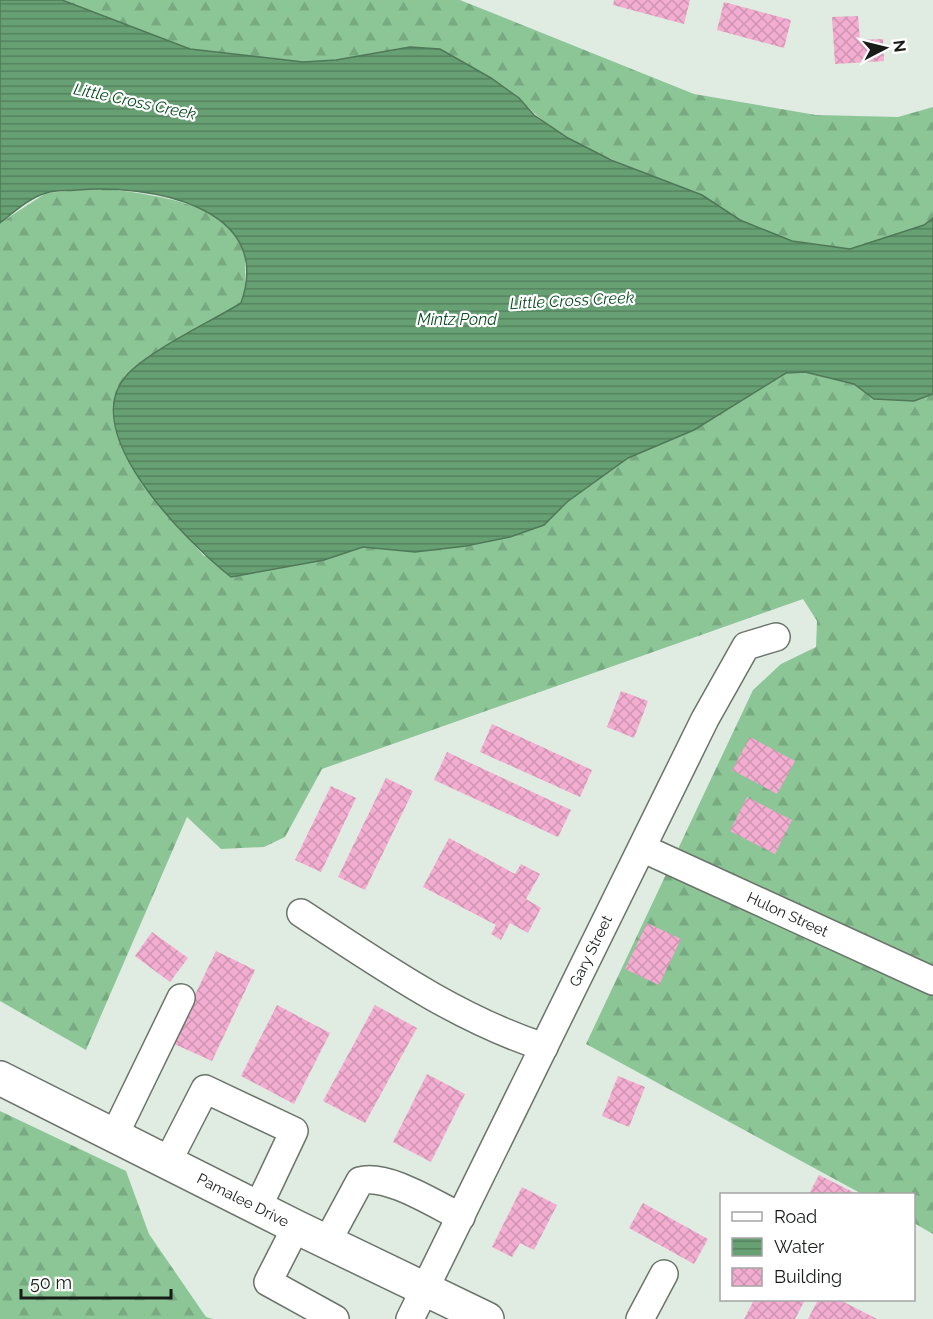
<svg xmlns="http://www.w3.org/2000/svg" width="933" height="1319" font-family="Raleway,sans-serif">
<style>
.forest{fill:url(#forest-firs)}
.water{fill:url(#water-rules);stroke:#4f7958;stroke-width:1.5}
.building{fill:url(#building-cross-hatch)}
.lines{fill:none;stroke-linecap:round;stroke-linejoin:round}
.minor-casing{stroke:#6a746b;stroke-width:30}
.major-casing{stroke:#6a746b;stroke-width:36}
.minor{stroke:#fff;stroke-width:27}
.major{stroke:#fff;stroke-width:33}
.labels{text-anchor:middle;stroke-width:4.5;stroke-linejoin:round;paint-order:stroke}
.street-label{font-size:15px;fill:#181c19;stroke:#fff}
.water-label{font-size:16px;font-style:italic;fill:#074c20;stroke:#fff}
</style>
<defs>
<pattern id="forest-firs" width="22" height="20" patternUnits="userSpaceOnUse" patternTransform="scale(1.5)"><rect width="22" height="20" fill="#8cc696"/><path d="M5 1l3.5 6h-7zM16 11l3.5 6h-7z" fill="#78aa81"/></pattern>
<pattern id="water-rules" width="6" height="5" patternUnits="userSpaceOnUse" patternTransform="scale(1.5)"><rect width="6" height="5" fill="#67a173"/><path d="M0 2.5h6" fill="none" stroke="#54825e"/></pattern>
<pattern id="building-cross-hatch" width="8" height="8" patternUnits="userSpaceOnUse" patternTransform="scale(1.5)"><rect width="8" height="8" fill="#f2add0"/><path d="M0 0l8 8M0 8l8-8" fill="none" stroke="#cf94b2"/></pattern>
</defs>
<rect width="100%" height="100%" fill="#e0ebe1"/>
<g class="forest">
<path d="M 62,0 L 460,0 L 694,94 L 816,115 L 898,117 L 933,107 L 933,218 L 924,225 C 901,233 875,246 850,249 C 818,253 770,235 741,221 C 726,213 714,201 698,194 C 636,166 566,151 519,98 L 336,60 L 303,62 L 190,49 Z"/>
<path d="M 102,188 C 143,194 230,201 244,249 C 245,255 245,262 245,267 C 246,281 246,290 241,303 L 147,359 L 125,376 L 126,455 L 153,498 L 204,556 L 324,560 L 363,547 L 415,552 L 544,525 L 567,502 L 628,458 L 694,430 L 786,373 L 805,372 L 854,384 L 874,399 L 914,401 L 933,394 L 933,1234 L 914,1223 L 914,1194 L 862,1194 L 586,1044 L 753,690 L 781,664 L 816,647 L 817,621 L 803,599 L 322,769 L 285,837 L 264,847 L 221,849 L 187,817 L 86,1050 L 0,1001 L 0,223 L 46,193 Z"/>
<polygon points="0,1111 126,1171 149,1234 206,1317 213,1319 0,1319"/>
</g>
<path class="water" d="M 0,0 L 62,0 L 190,49 L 303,62 L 336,60 L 410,47 L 440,49 L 491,78 L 519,98 L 534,115 L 568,138 L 611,160 L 702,195 L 740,220 L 792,241 L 850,249 L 924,225 L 933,218 L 933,394 L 914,401 L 874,399 L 854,384 L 805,372 L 786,373 L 694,430 L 628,458 L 567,502 L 544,525 L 510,537 L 466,546 L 415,552 L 363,547 L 324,560 L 231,577 C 188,543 76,433 126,376 C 146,352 212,321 241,303 C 276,205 146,184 77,190 C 68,191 55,190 46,193 C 29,198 13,213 0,223 Z"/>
<g class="building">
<polygon points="614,0 690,0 684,24 613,5"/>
<polygon points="724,2 791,20 784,48 717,30"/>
<polygon points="858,16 860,40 883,39 884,61 835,64 832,17"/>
<polygon points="621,691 648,701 634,738 607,727"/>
<polygon points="492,724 592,770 580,797 480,752"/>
<polygon points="750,737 795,761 777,794 732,770"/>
<polygon points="447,752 571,810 558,837 434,780"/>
<polygon points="386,778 413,791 365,890 338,877"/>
<polygon points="331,786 356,798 321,872 295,860"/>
<polygon points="747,797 792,820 775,854 730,831"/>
<polygon points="449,838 515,874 521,864 540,874 526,899 541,908 528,933 510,923 501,940 491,934 496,925 423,887"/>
<polygon points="647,923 681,939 659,985 625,969"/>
<polygon points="152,932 188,958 170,982 135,956"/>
<polygon points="216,951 255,970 212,1061 172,1043"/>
<polygon points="277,1005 330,1033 294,1104 241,1076"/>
<polygon points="375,1005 417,1028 365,1123 323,1101"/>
<polygon points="427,1074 465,1094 431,1162 393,1142"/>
<polygon points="618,1076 645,1087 629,1127 602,1116"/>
<polygon points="819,1175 857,1194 809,1194"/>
<polygon points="522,1187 557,1205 534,1250 520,1243 512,1257 492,1247"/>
<polygon points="643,1203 708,1239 694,1264 629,1228"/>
<polygon points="754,1300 805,1300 795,1319 744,1319"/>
<polygon points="818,1300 840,1300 877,1319 808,1319"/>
</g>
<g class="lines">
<defs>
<g id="minor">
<path id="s1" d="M 642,848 L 933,981"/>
<path d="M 301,913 C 379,964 455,1018 544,1047"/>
<polyline points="114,1136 181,998"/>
<polyline points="167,1163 205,1089 294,1131 258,1207"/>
<polyline points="296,1227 268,1282 335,1319"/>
<path d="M 327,1242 L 360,1181 C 387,1173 436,1205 461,1217"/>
<path id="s2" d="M 410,1319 L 705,719 L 746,646 L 776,637"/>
<polyline points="640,1319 664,1274"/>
</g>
<g id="major">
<path id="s3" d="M 0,1078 L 296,1227 L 487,1319"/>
</g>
</defs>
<use href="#minor" class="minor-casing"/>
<use href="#major" class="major-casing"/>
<use href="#minor" class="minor"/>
<use href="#major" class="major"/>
</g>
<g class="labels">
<g class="street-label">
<text dy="5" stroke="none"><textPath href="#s1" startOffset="160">Hulon Street</textPath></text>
<text dy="5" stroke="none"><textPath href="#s2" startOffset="410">Gary Street</textPath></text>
<text dy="5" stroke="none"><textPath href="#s3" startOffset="272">Pamalee Drive</textPath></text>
</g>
<g class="water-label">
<text transform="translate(135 101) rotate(12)" y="6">Little Cross Creek</text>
<text transform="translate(572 300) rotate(-3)" y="6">Little Cross Creek</text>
<text x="457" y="325">Mintz Pond</text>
</g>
</g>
<rect x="720" y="1193" width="195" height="108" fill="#ffffff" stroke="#a3a4a3" stroke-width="1.5"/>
<rect x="732" y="1212" width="30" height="9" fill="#ffffff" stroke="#a3a4a3" stroke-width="1.5"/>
<text x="774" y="1223" font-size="18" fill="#181c19">Road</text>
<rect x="732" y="1238" width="30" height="18" fill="url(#water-rules)" stroke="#a3a4a3" stroke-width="1.5"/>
<text x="774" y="1253" font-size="18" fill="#181c19">Water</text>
<rect x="732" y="1268" width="30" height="18" fill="url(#building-cross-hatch)" stroke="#a3a4a3" stroke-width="1.5"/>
<text x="774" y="1283" font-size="18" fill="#181c19">Building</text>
<g transform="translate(885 48) rotate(83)" stroke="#ffffff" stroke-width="4.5" paint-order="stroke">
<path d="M0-4.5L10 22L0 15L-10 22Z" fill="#181c19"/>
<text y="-9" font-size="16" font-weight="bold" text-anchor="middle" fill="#181c19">N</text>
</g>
<path d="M21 1289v9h150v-9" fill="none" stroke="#181c19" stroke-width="3"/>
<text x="30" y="1289" font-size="18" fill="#181c19" stroke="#ffffff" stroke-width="4.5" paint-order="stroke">50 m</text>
</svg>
